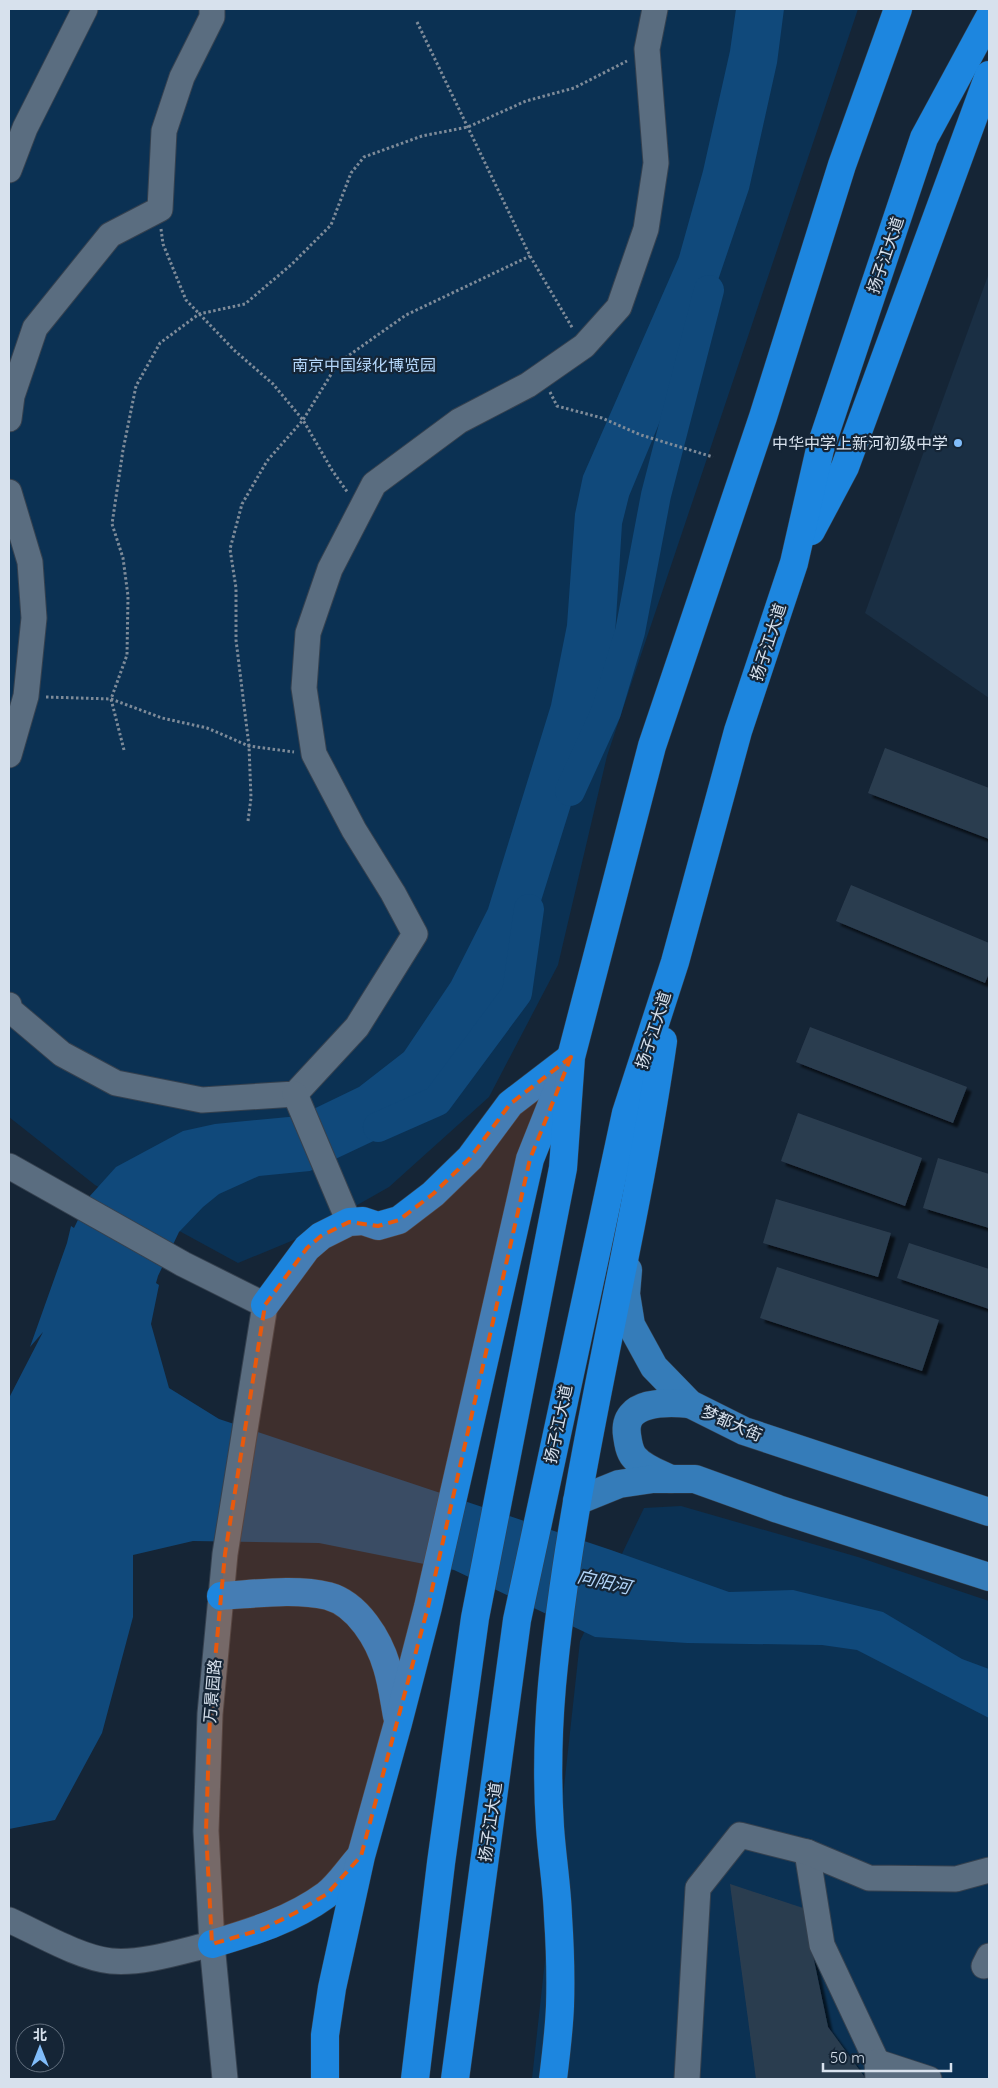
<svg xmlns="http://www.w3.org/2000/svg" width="998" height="2088" font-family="Quicksand,'Noto Sans SC',sans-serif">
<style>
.built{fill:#1a2f44}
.green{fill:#0b3153}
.water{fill:#10497b}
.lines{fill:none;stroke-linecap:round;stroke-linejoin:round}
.river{stroke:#10497b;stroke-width:30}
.building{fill:#2c3d4f;filter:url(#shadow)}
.minor-casing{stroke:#35414f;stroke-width:27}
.major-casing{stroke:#35414f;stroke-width:29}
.highway-casing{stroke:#35414f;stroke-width:29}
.path{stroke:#7e8b99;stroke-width:3;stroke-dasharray:2.5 2.5;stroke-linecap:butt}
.minor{stroke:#5a6d80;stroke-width:25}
.major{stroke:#357cb9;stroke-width:28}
.highway{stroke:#1d86df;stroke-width:28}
.marked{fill:#e8590c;fill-opacity:0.2;stroke:#e8590c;stroke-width:4;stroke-dasharray:10 6;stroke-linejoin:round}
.poi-dot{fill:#81bdfa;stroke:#152536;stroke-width:2}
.labels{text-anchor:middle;stroke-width:4.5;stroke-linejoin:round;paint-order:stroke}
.street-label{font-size:16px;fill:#d7e1ed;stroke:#152536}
.park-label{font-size:16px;fill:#b4d7fb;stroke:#152536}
.poi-label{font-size:16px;fill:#d7e1ed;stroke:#152536;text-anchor:end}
.water-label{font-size:18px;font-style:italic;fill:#b1d4f8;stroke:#152536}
</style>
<defs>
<filter id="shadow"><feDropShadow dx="4.5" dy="4.5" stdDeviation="1" flood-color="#0009"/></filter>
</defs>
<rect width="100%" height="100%" fill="#152536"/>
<polygon class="built" points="989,273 989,698 865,613"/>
<g class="green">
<polygon points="9,9 858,9 607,756 558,965 489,1097 389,1187 301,1237 238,1263 95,1185 9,1117"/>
<polygon points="681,1506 858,1557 989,1601 989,2079 532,2079 580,1641 644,1508"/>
</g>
<polygon class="water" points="736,9 784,9 777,63 749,189 715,289 629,496 622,524 615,635 597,722 531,933 491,1014 433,1097 382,1137 310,1171 259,1176 219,1194 203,1207 179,1232 158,1276 156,1283 159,1285 151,1324 169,1388 219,1419 611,1550 729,1592 793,1590 883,1612 962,1659 989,1669 989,1718 857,1650 822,1645 687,1643 595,1637 454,1570 319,1543 193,1541 133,1555 133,1617 102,1733 55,1820 9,1829 9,1398 43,1332 30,1347 67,1243 71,1226 74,1228 89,1197 116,1167 183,1131 215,1124 299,1116 359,1087 404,1052 451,982 488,909 551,705 567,625 575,514 583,476 679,257 703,171 730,51"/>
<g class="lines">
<g class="river">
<polyline points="570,791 606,712 630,632 656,495 709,290"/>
<polyline points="378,1127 437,1101 517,993 529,909"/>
</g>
</g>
<g class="building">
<polygon points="885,748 989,788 989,839 868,793"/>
<polygon points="851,885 989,943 989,973 985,983 836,921"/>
<polygon points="810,1027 967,1087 953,1123 796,1062"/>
<polygon points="798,1113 922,1158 905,1206 781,1161"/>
<polygon points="938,1158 989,1174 989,1228 923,1208"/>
<polygon points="776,1199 891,1233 878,1277 763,1243"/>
<polygon points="909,1243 989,1269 989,1309 897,1278"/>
<polygon points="777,1267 939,1320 922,1371 760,1318"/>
<polygon points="730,1884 803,1908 828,2027 866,2079 756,2079"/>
</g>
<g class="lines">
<defs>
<g id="minor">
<polyline points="9,170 25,128 85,9"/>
<polyline points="9,419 12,396 35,328 110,235 160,209 164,131 182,77 212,17 212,9"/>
<polyline points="9,492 30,562 34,618 26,696 9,755"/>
<polyline points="9,1005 10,1010 62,1054 116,1083 202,1100 295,1094 357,1027 415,934 393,893 354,830 314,754 304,688 308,633 330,569 374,484 459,421 528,385 584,346 619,307 646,229 656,163 647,49 655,9"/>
<polyline points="295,1094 349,1222"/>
<polyline points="9,1166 183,1264 265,1305 225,1554 210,1714 206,1831 212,1944 225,2079"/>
<polyline points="807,1852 822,1945 877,2062 878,2079"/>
<path d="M 9,1920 C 38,1933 80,1958 111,1961 C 143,1964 182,1951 212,1944"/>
<polyline points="984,1966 989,1956"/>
<polyline points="877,2062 929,2079"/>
<polyline points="687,2079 698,1888 740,1835 807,1852 869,1878 956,1879 989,1870"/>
</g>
<g id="major">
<polyline points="628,1270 626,1294 631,1325 654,1367 690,1404 744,1431 989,1512"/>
<path d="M 671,1479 C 658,1473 643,1468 634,1457 C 629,1451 628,1442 627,1435 C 622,1400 667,1402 690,1404"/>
<polyline points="577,1501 619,1484 653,1479 695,1479 778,1509 989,1577"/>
</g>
<g id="highway">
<polyline points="811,531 845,467 989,75"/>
<polyline points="265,1305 307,1248 321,1236 349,1222 363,1221 378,1226 399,1220 433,1194 470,1158 510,1104 570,1058"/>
<path d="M 221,1596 C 255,1594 295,1588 328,1596 C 358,1604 379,1640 387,1667 C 392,1683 394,1700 397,1716"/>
<path d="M 212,1944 C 252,1932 292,1920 326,1895 C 339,1885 349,1869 360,1857"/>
<polyline points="325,2079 325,2035 332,1988 361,1856 398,1723 428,1607 530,1159 561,1081"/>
<polyline points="415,2079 441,1863 475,1618 563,1168 571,1057 652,746 763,417 842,165 898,9"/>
<polyline points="455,2079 517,1620 626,1113 675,962 738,731 794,563 820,449 924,138 989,18"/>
<path d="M 553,2079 C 556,2055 559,2030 560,2006 C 561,1976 560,1946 558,1916 C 557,1886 552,1857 550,1827 C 547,1781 548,1731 552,1685 C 572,1468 632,1257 663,1041"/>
</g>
</defs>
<use href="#minor" class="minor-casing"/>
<use href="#major" class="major-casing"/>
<use href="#highway" class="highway-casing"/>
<g class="path">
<polyline points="417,22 530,256 573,329"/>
<polyline points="161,229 163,244 186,300 234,350 273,384 303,420 332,470 348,493"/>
<polyline points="550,392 557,406 602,418 641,435 713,457"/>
<polyline points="46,697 111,699 162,718 207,728 249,746 294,752"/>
<polyline points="124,750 111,699 127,655 128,596 123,558 112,524 123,450 136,386 160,343 199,314 245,304 292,264 331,225 351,173 364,157 422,136 468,127 526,101 574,88 627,61"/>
<polyline points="248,821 251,798 249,746 236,640 236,588 230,549 242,504 267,461 303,420 338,363 406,315 530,256"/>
</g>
<use href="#minor" class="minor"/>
<use href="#major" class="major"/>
<use href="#highway" class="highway"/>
</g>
<path class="marked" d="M 571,1057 L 530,1159 L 428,1607 L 361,1856 L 327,1894 L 295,1913 L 263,1929 L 212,1944 L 206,1831 L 210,1714 L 225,1554 L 265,1305 L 307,1248 L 321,1236 L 349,1222 L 378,1226 L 399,1220 L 433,1194 L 470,1158 L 510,1104 Z"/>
<circle class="poi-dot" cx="958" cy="443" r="5"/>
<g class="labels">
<g class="street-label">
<text transform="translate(885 255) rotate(-71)" y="6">扬子江大道</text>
<text transform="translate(768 642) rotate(-72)" y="6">扬子江大道</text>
<text transform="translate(653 1030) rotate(-72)" y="6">扬子江大道</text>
<text transform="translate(732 1423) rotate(24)" y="6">梦都大街</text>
<text transform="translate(558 1424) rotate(-78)" y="6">扬子江大道</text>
<text transform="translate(212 1691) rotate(-85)" y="6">万景园路</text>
<text transform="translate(490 1822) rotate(-82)" y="6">扬子江大道</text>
</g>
<g class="park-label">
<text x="364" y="371">南京中国绿化博览园</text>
</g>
<g class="poi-label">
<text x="948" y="449">中华中学上新河初级中学</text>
</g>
<g class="water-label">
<text transform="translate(604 1582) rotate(13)" y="6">向阳河</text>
</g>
</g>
<rect width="998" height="2088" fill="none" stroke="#d7e1ed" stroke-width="20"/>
<g transform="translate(40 2048)"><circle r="24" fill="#152536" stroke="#63707f"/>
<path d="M0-4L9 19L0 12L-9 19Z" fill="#81bdfa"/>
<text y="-8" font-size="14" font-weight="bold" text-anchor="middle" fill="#d7e1ed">北</text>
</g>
<path d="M823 2063v8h128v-8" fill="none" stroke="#d7e1ed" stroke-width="2.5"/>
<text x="830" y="2063" font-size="15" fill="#d7e1ed" stroke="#152536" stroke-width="4" paint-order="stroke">50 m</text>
</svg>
